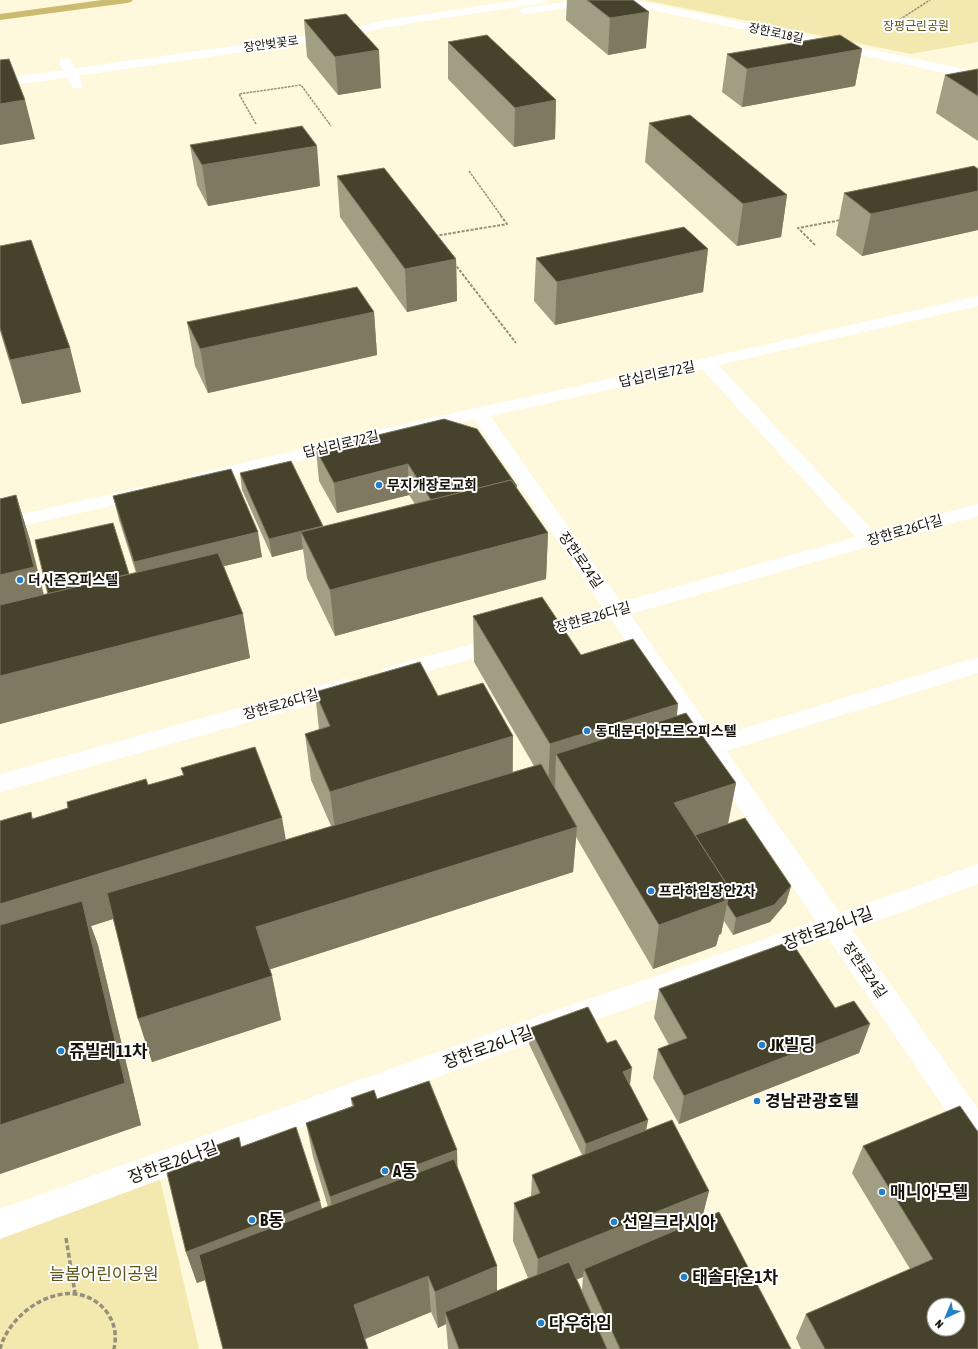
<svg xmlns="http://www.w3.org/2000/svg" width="978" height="1349" font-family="'Asap Condensed','Noto Sans KR',sans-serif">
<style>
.green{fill:#f3e8ae}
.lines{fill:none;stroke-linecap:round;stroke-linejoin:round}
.path-far2{stroke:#94907c;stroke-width:1.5;stroke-dasharray:2.5 1;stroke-linecap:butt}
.path-far1{stroke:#94907c;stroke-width:2;stroke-dasharray:3 1.5;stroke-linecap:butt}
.path{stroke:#94907c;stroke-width:3.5;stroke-dasharray:5 2.5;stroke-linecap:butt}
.street{fill:#fff;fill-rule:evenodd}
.secondary{fill:#fff;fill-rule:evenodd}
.highway{fill:#cbbb6e;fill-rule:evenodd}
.wall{fill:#a29e84;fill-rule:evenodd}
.shaded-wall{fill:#7e7960}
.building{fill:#47422b;stroke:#7e7960;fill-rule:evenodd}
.poi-dot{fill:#2281cd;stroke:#fff;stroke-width:1.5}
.labels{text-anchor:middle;stroke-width:4;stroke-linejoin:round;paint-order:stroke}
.far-park-label{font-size:12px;fill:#60551b;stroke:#fff}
.far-street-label{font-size:12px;fill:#151309;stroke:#fff}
.street-label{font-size:14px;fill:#151309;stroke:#fff}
.poi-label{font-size:14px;font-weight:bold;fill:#151309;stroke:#fff;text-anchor:start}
.near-street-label{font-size:17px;fill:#151309;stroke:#fff}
.near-poi-label{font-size:17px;font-weight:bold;fill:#151309;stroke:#fff;text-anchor:start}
.near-park-label{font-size:17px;fill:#60551b;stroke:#fff}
</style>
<rect width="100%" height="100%" fill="#fef9dd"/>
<g class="green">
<polygon points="644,0 978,0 978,42 911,54"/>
<polygon points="159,1175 199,1349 0,1349 0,1230"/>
</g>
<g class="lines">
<g class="path-far2">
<polyline points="885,29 930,0"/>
<polyline points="256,124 239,94 301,85 331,126"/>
<polyline points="469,171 502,217"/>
</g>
<g class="path-far1">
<polyline points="435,236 507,224 501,216"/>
<polyline points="815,245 798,228 841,220"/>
<polyline points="454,263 516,343"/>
</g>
<g class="path">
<polyline points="66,1238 75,1293"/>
<path d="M 0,1349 C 11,1307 73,1271 106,1311 C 115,1323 117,1335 114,1349"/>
</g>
<g class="street">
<polygon points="614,0 636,0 978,72 978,80 620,3 616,2"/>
<polygon points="65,58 69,59 71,62 83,85 81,88 73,88 71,85 59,62 61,59"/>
<path d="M 978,296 L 978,306 L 718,365 L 874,532 L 978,504 L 978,516 L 630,614 L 716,737 L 978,657 L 978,673 L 726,751 L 840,913 L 978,864 L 978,884 L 852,930 L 978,1109 L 978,1147 L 968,1143 L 828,938 L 505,1052 L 0,1239 L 0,1209 L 505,1028 L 816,921 L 611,619 L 533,641 L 525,639 L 522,634 L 525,629 L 603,607 L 474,419 L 203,484 L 196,482 L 194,478 L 196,474 L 431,418 L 706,358 ZM 702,369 L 856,537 L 621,602 L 490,416 Z"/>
<polygon points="143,487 150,489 153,493 150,497 0,531 0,519"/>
<polygon points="502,636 510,638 513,643 510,648 392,681 384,678 381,673 384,668"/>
<polygon points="344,679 352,681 355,687 352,693 0,792 0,774"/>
</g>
<g class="secondary">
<polygon points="520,0 548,0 546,2 542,3 381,28 354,36 0,87 0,79 353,29 380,21"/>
<polygon points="579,0 602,1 600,3 596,4 525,14 521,13 519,11 521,9 525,8"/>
</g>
<polygon class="highway" points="102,0 133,0 131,2 127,3 0,20 0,14"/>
</g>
<g class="wall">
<polygon points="567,0 633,0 646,48 608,55 566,20"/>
<polygon points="304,20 381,88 338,95 307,57"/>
<polygon points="448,42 556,100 555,139 514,147 448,79"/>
<polygon points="862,49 855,86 742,107 722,92 727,54"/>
<polygon points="978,69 978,141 936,113 945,75"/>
<polygon points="649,123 787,195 781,237 737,246 645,162"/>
<polygon points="190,145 320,186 208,206 197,185"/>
<polygon points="978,169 978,230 862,256 836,235 844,193"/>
<polygon points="337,176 456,259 457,301 407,312 340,217"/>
<polygon points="0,246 70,348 81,392 22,404 0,331"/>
<polygon points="708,249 703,292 555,325 534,301 536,258"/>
<polygon points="374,312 377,355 208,393 195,366 187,322"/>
<polygon points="444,419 517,486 517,489 548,533 546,579 335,636 307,578 303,549 272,557 242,490 240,473 323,527 415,504 409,495 337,513 319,481 316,450"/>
<polygon points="16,495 30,540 44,595 136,573 119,520 113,496 262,557 224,566 250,658 0,724 0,499"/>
<polygon points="473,616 581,655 678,704 677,716 736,783 728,824 791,886 786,903 770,922 733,935 724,921 721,934 719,935 716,946 653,969 576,837 573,872 270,969 272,976 281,1020 152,1062 113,919 91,926 98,945 141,1125 0,1174 0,821 31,812 33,819 183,775 181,768 286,840 331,826 311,780 305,734 319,730 315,692 438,696 513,736 513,772 534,766 474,662"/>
<polygon points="659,989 835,1008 870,1024 859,1053 679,1124 653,1078 658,1049 669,1045 654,1018"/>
<path d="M 530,1028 L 630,1085 L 648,1120 L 646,1130 L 709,1191 L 701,1220 L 791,1349 L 448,1349 L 446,1324 L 438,1328 L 431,1312 L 365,1339 L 206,1280 L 197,1283 L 186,1252 L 241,1147 L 320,1201 L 322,1209 L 328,1207 L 313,1157 L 306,1123 L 352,1106 L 351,1098 L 377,1099 L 457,1167 L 497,1266 L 497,1291 L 528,1278 L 513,1241 L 514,1203 L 531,1196 L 532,1175 L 582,1155 L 529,1044 ZM 583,1277 L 582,1290 L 577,1279 Z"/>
<polygon points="960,1106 978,1349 801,1349 796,1338 806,1314 910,1269 852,1173 863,1146"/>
</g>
<g class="shaded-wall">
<polygon points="649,12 646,48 608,55 610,18"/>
<polygon points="862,49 855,86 742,107 747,69"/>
<polygon points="379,50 381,88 338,95 335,57"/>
<polygon points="25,100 35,139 0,145 0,104"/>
<polygon points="556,100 555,139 514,147 515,108"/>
<polygon points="317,146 320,186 208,206 202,165"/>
<polygon points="978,191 978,230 862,256 871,214"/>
<polygon points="787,195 781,237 737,246 743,204"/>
<polygon points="708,249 703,292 555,325 557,282"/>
<polygon points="456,259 457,301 407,312 405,269"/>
<polygon points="374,312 377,355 208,393 200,349"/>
<polygon points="70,348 81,392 22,404 10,360"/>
<polygon points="408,464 409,495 337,513 334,483"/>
<polygon points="16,495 30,540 48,613 0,625 0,575"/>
<polygon points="323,526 301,532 303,549 272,557 269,539"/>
<polygon points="258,532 262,557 140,586 134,562"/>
<polygon points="548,533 546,579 335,636 330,590"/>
<polygon points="243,614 250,658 0,724 0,676"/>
<polygon points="678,704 672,750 556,754 555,788 548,790 550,744"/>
<polygon points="513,736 512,782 336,838 330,792"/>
<polygon points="736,783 727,828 688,842 674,803"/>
<polygon points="282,818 290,863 91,926 98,945 141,1125 0,1174 0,904"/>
<polygon points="577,827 573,872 265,971 256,927"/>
<polygon points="791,886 786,903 770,922 733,935 736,918"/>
<polygon points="730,889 721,934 719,935 716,946 653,969 659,925 720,893"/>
<polygon points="272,976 281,1020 152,1062 138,1019"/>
<polygon points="870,1024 859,1053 679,1124 684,1096"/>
<polygon points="632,1068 630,1085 623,1072"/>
<polygon points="648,1120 645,1136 584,1160 586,1144"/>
<polygon points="457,1150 458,1184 336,1230 330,1197"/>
<polygon points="709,1191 699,1230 584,1269 583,1277 536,1296 538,1259"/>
<polygon points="320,1201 327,1234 197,1283 186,1252"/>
<polygon points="497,1266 497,1303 445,1312 446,1324 438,1328 435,1292"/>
<polygon points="428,1276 431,1312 360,1341 354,1305"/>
</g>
<g class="building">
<polygon points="587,0 633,0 649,12 610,18"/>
<polygon points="346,14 379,50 335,57 304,20"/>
<polygon points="487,35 556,100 515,108 448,42"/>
<polygon points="840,35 862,49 747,69 727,54"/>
<polygon points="9,59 25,100 0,104 0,60"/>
<polygon points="978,69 978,96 945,75"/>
<polygon points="690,115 787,195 743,204 649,123"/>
<polygon points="302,126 317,146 202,165 190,145"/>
<polygon points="974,166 978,169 978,191 871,214 844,193"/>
<polygon points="384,168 456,259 405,269 337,176"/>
<polygon points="684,227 708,249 557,282 536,258"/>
<polygon points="31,240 70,348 10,360 0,328 0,246"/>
<polygon points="357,287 374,312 200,349 187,322"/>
<polygon points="444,419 477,429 517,486 515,486 511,480 431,500 408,464 334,483 316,450"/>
<polygon points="291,461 323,526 269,539 240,473"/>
<polygon points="231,469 258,532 134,562 113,496"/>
<polygon points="511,480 548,533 330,590 301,532"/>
<polygon points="16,495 34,567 0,575 0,499"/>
<polygon points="113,523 129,574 48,594 35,540"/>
<polygon points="218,553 243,614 0,676 0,605"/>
<polygon points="542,597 581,655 633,639 678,704 550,744 473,616"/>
<polygon points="420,662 438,696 483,683 513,736 330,792 305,734 330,726 315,692"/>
<polygon points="686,713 736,783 674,803 730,889 720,893 725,901 659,925 556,754"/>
<polygon points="255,747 282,818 0,904 0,821 31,812 32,819 68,808 67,802 146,779 148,785 184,775 181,768"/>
<polygon points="541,764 577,827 256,927 272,976 138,1019 107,893"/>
<polygon points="745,818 791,886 774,905 736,918 727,904 730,889 695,835"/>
<polygon points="82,901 125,1083 0,1125 0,925"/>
<polygon points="791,941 835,1008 854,1001 870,1024 684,1096 658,1049 687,1038 659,989"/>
<polygon points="588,1007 607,1043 616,1040 632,1068 623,1072 648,1120 586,1144 530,1028"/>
<polygon points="429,1081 457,1150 330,1197 306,1123 354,1106 351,1098 374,1090 377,1099"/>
<path d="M 960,1106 L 978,1132 L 978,1349 L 825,1349 L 806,1314 L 933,1259 L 863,1146 ZM 934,1305 L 958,1305 L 958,1329 L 934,1329 Z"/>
<polygon points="672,1120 709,1191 538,1259 514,1203 540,1193 532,1175"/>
<polygon points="296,1127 320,1201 186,1252 167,1173 217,1154 214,1146 225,1142 239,1137 241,1147"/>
<polygon points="454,1159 497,1266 435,1292 428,1276 354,1305 368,1349 223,1349 199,1255"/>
<polygon points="719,1212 791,1349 620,1349 584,1269"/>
<polygon points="569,1262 607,1349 459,1349 445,1312"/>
</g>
<g class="poi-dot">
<circle cx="379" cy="485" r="4"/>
<circle cx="20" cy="580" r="4"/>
<circle cx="587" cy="731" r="4"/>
<circle cx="651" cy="891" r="4"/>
<circle cx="762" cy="1045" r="4"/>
<circle cx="61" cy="1051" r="4"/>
<circle cx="757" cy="1101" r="4"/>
<circle cx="385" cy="1171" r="4"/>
<circle cx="882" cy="1192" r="4"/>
<circle cx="252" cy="1220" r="4"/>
<circle cx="614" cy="1222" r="4"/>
<circle cx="684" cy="1277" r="4"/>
<circle cx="541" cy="1323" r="4"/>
</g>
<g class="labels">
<g class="far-park-label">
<text x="916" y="30">장평근린공원</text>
</g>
<g class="far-street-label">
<text transform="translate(776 33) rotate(12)" y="4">장한로18길</text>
<text transform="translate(271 44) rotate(-8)" y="4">장안벚꽃로</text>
</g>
<g class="street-label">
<text transform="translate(657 374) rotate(-12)" y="5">답십리로72길</text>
<text transform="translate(341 444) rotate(-13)" y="5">답십리로72길</text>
<text transform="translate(905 530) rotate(-16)" y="5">장한로26다길</text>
<text transform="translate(581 560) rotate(55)" y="5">장한로24길</text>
<text transform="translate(593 617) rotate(-16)" y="5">장한로26다길</text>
<text transform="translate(281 704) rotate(-16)" y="5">장한로26다길</text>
<text transform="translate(865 970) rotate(55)" y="5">장한로24길</text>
</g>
<g class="poi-label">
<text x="387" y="490">무지개장로교회</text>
<text x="28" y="585">더시즌오피스텔</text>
<text x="595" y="736">동대문더아모르오피스텔</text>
<text x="659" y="896">프라하임장안2차</text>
</g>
<g class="near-street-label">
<text transform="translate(828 928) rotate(-20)" y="6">장한로26나길</text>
<text transform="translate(488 1047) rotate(-20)" y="6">장한로26나길</text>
<text transform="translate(173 1162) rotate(-20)" y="6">장한로26나길</text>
</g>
<g class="near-poi-label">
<text x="770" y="1051">JK빌딩</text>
<text x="69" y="1057">쥬빌레11차</text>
<text x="765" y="1107">경남관광호텔</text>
<text x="393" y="1177">A동</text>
<text x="890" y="1198">매니아모텔</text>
<text x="260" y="1226">B동</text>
<text x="622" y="1228">선일크라시아</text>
<text x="692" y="1283">태솔타운1차</text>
<text x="549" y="1329">다우하임</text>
</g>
<g class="near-park-label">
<text x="104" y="1280">늘봄어린이공원</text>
</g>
</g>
<g transform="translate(946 1317) rotate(224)"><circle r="19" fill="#ffffff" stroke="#a1a19d"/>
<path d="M0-3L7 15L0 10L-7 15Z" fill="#2281cd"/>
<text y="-6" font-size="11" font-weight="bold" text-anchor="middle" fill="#151309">N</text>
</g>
</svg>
